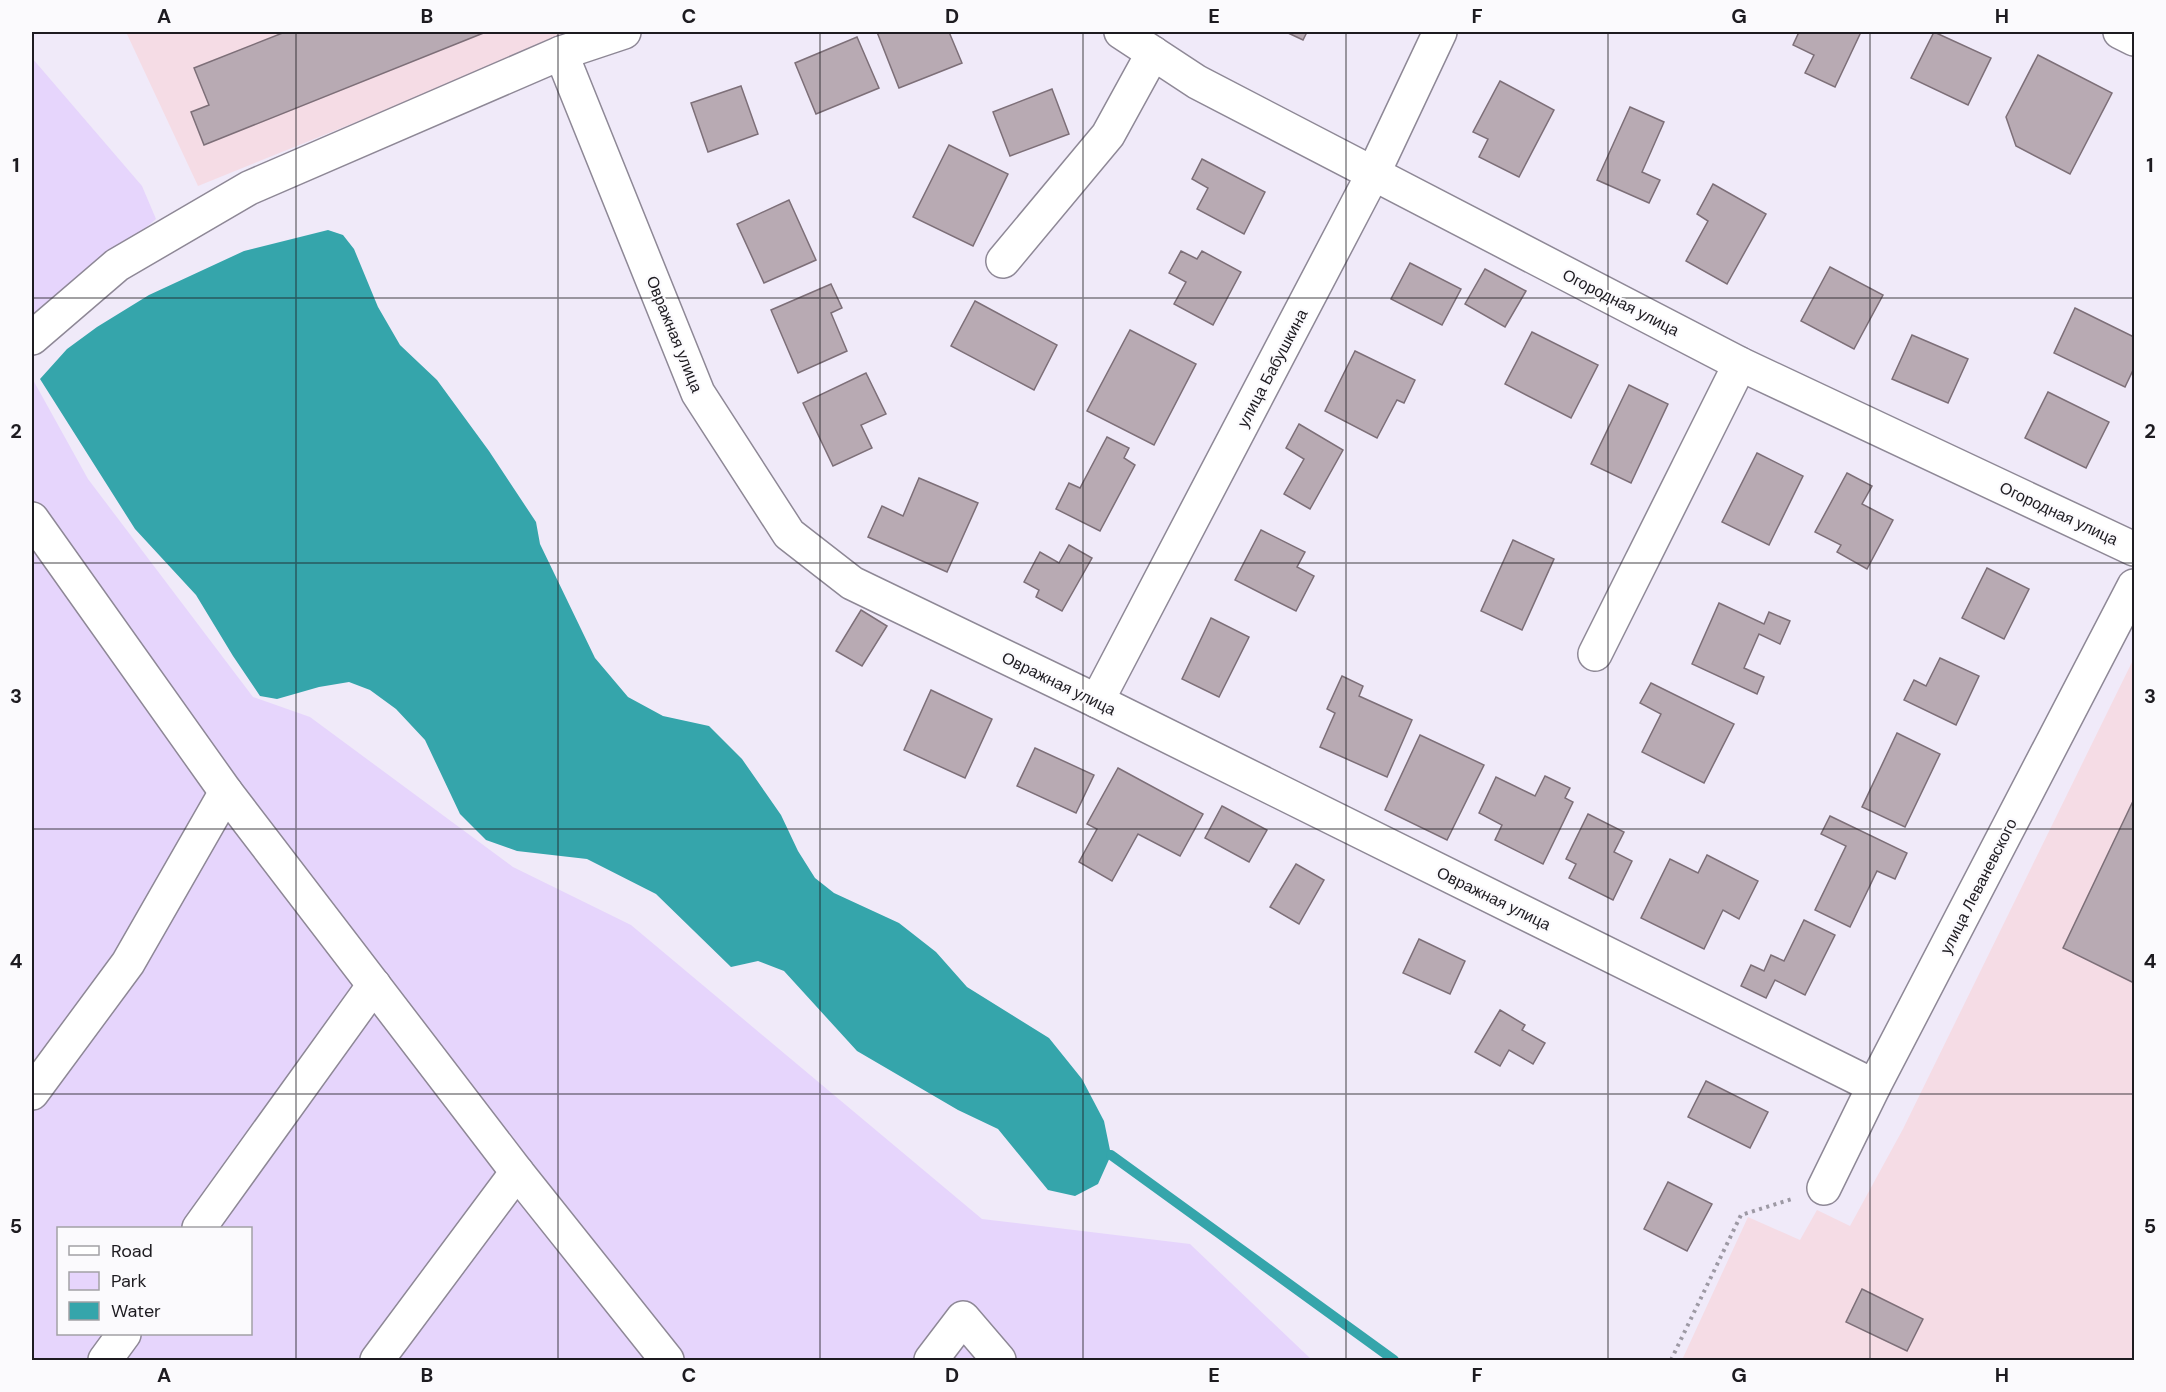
<svg xmlns="http://www.w3.org/2000/svg" width="2166" height="1392" font-family="'DM Sans',sans-serif">
<style>
.industrial{fill:#f5dce5}
.green{fill:#e6d5fc;fill-rule:evenodd}
.water{fill:#35a5ab}
.lines{fill:none;stroke-linecap:round;stroke-linejoin:round}
.stream{stroke:#35a5ab;stroke-width:10}
.building{fill:#b8aab3;stroke:#7d6f78;stroke-width:1.5}
.minor-casing{stroke:#8e8896;stroke-width:36}
.path{stroke:#9d99a4;stroke-width:4;stroke-dasharray:3 4.5;stroke-linecap:butt}
.minor{stroke:#fff;stroke-width:33}
.grid{fill:none;stroke:#1d1b20;stroke-width:1.5;stroke-opacity:0.55}
.labels{text-anchor:middle;stroke-width:4.5;stroke-linejoin:round;paint-order:stroke}
.street-label{font-size:16px;fill:#1d1b20;stroke:#fbfafd}
.neatline{fill:none;stroke:#1d1b20;stroke-width:2}
.grid-label{font-size:20px;text-anchor:middle;font-weight:bold;fill:#1d1b20}
</style>
<rect width="100%" height="100%" fill="#f0eaf9"/>
<g class="industrial">
<polygon points="126,32 579,32 198,186"/>
<polygon points="2134,658 2134,1360 1682,1360 1748,1217 1800,1240 1817,1210 1850,1226 1903,1129"/>
</g>
<g class="green">
<polygon points="32,58 142,186 156,219 32,323"/>
<path d="M 32,378 L 88,479 L 253,697 L 310,717 L 513,867 L 631,925 L 982,1219 L 1190,1244 L 1312,1360 L 32,1360 ZM 58,1228 L 250,1228 L 250,1334 L 58,1334 Z"/>
</g>
<polygon class="water" points="328,230 343,235 354,249 378,307 400,345 437,380 489,451 536,522 540,544 595,658 628,697 663,716 709,726 742,759 765,792 781,815 798,851 815,878 834,893 899,923 936,952 967,987 1049,1038 1082,1079 1104,1121 1111,1155 1098,1184 1075,1196 1048,1190 998,1129 958,1110 857,1051 784,971 758,961 731,967 656,894 587,859 517,851 486,840 460,814 425,740 396,709 370,690 349,682 319,687 277,699 260,696 233,656 196,595 135,529 40,379 67,349 97,327 149,295 244,251"/>
<g class="lines">
<polyline class="stream" points="1111,1155 1394,1360"/>
</g>
<g class="building">
<polygon points="285,32 486,32 204,145 191,112 209,105 194,68"/>
<polygon points="877,32 949,32 962,63 899,88"/>
<polygon points="1286,32 1307,32 1303,40"/>
<polygon points="1799,32 1861,32 1835,87 1805,73 1814,55 1793,45"/>
<polygon points="1934,32 1991,58 1968,105 1911,78"/>
<polygon points="857,37 879,88 816,114 795,63"/>
<polygon points="2038,55 2112,93 2070,174 2016,146 2006,117"/>
<polygon points="1500,81 1554,110 1519,177 1479,157 1488,139 1473,132"/>
<polygon points="741,86 758,134 708,152 691,103"/>
<polygon points="1052,89 1069,134 1010,156 993,112"/>
<polygon points="1630,107 1664,122 1642,172 1660,180 1649,203 1597,180"/>
<polygon points="949,145 1008,174 973,246 913,217"/>
<polygon points="1202,159 1265,192 1244,234 1197,209 1208,188 1192,179"/>
<polygon points="1713,184 1766,214 1727,284 1686,261 1708,221 1697,214"/>
<polygon points="789,200 816,260 764,283 737,224"/>
<polygon points="1181,251 1197,259 1202,251 1241,272 1213,325 1174,304 1186,282 1169,273"/>
<polygon points="1410,263 1461,289 1442,325 1391,299"/>
<polygon points="1830,267 1883,295 1854,349 1801,321"/>
<polygon points="1485,269 1526,291 1505,327 1465,304"/>
<polygon points="831,284 842,308 831,313 847,351 798,373 771,310"/>
<polygon points="975,301 1057,345 1034,390 951,346"/>
<polygon points="2075,308 2134,337 2134,368 2125,387 2054,353"/>
<polygon points="1130,330 1196,364 1154,445 1087,411"/>
<polygon points="1532,332 1598,365 1571,418 1505,384"/>
<polygon points="1912,335 1968,359 1948,403 1892,379"/>
<polygon points="1355,351 1415,380 1404,403 1397,400 1377,438 1325,411"/>
<polygon points="866,373 886,414 861,425 872,448 833,466 803,403"/>
<polygon points="1629,385 1668,404 1631,483 1591,464"/>
<polygon points="2048,392 2109,422 2086,468 2025,438"/>
<polygon points="1299,424 1343,450 1310,509 1284,494 1304,459 1286,448"/>
<polygon points="1107,437 1129,448 1124,458 1135,465 1100,531 1056,509 1069,483 1080,488"/>
<polygon points="1757,453 1803,476 1769,545 1722,522"/>
<polygon points="1847,473 1872,486 1862,504 1893,520 1867,569 1837,552 1841,545 1815,532"/>
<polygon points="919,478 978,503 947,572 868,537 882,506 903,516"/>
<polygon points="1261,530 1305,552 1297,567 1314,576 1296,611 1235,580"/>
<polygon points="1513,540 1554,559 1522,630 1481,611"/>
<polygon points="1069,545 1092,558 1062,611 1036,597 1039,590 1024,582 1040,552 1059,563"/>
<polygon points="1987,568 2029,589 2004,639 1962,618"/>
<polygon points="1719,603 1764,624 1769,612 1790,621 1780,644 1759,634 1744,668 1764,677 1757,694 1692,664"/>
<polygon points="861,610 887,626 862,666 836,651"/>
<polygon points="1211,618 1249,637 1219,697 1182,679"/>
<polygon points="1940,658 1979,676 1956,725 1904,700 1914,680 1926,686"/>
<polygon points="1342,676 1363,686 1359,696 1412,720 1387,777 1320,747 1335,713 1327,709"/>
<polygon points="1651,683 1734,724 1704,783 1642,752 1661,714 1640,703"/>
<polygon points="931,690 992,719 965,778 904,750"/>
<polygon points="1897,733 1940,754 1905,827 1862,807"/>
<polygon points="1420,735 1484,765 1447,840 1385,810"/>
<polygon points="1035,748 1094,775 1076,813 1017,786"/>
<polygon points="1118,768 1203,814 1180,856 1138,834 1112,881 1079,862 1097,829 1087,824"/>
<polygon points="1545,776 1570,788 1565,798 1573,802 1543,864 1495,840 1502,825 1479,813 1496,777 1535,796"/>
<polygon points="2134,799 2134,983 2063,948"/>
<polygon points="1222,806 1267,830 1249,862 1205,838"/>
<polygon points="1588,814 1624,832 1614,852 1632,861 1613,900 1569,878 1576,864 1566,859"/>
<polygon points="1830,816 1907,853 1895,879 1877,871 1850,927 1815,910 1846,846 1821,834"/>
<polygon points="1707,855 1758,881 1739,919 1723,910 1704,949 1641,918 1670,859 1698,873"/>
<polygon points="1296,864 1324,880 1299,924 1270,907"/>
<polygon points="1804,920 1835,935 1805,995 1775,980 1766,998 1741,986 1751,965 1764,971 1771,955 1784,961"/>
<polygon points="1419,939 1465,961 1450,994 1403,973"/>
<polygon points="1500,1010 1525,1025 1522,1030 1545,1043 1533,1064 1509,1050 1500,1066 1475,1052"/>
<polygon points="1706,1081 1768,1112 1750,1148 1688,1117"/>
<polygon points="1668,1182 1712,1204 1687,1251 1644,1229"/>
<polygon points="1862,1289 1923,1319 1907,1351 1846,1322"/>
</g>
<g class="lines">
<defs>
<g id="minor">
<polyline points="624,32 561,53 698,393 789,534 852,583 1097,701 1874,1086"/>
<polyline points="1121,32 1197,82 1740,364 2134,549"/>
<polyline points="2120,32 2134,39"/>
<polyline points="1003,261 1108,135 1153,53"/>
<polyline points="32,338 117,265 249,188 561,53"/>
<polyline points="32,519 226,792 517,1172 667,1360"/>
<polyline points="1595,654 1740,364"/>
<polyline points="1097,701 1373,174 1440,32"/>
<polyline points="32,1093 128,963 226,792"/>
<polyline points="1824,1188 1874,1086 2134,586"/>
<polyline points="199,1228 374,985"/>
<polyline points="105,1360 124,1334"/>
<polyline points="377,1360 517,1172"/>
<polyline points="931,1360 963,1318 999,1360"/>
</g>
</defs>
<use href="#minor" class="minor-casing"/>
<polyline class="path" points="1671,1360 1741,1215 1792,1199"/>
<use href="#minor" class="minor"/>
</g>
<path class="grid" d="M 296,32 L 296,1360M 558,32 L 558,1360M 820,32 L 820,1360M 1083,32 L 1083,1360M 1346,32 L 1346,1360M 1608,32 L 1608,1360M 1870,32 L 1870,1360M 32,298 L 2134,298M 32,563 L 2134,563M 32,829 L 2134,829M 32,1094 L 2134,1094"/>
<g class="labels">
<g class="street-label">
<text transform="translate(1621 302) rotate(27)" y="6">Огородная улица</text>
<text transform="translate(675 334) rotate(68)" y="6">Овражная улица</text>
<text transform="translate(1272 368) rotate(-62)" y="6">улица Бабушкина</text>
<text transform="translate(2059 513) rotate(25)" y="6">Огородная улица</text>
<text transform="translate(1059 683) rotate(26)" y="6">Овражная улица</text>
<text transform="translate(1978 886) rotate(-63)" y="6">улица Леваневского</text>
<text transform="translate(1494 898) rotate(26)" y="6">Овражная улица</text>
</g>
</g>
<rect width="2166" height="1392" fill="none" stroke="#fbfafd" stroke-width="66"/>
<rect x="57" y="1227" width="195" height="108" fill="#fbfafd" stroke="#a2a1a5" stroke-width="1.5"/>
<rect x="69" y="1246" width="30" height="9" fill="#ffffff" stroke="#a2a1a5" stroke-width="1.5"/>
<text x="111" y="1257" font-size="18" fill="#1d1b20">Road</text>
<rect x="69" y="1272" width="30" height="18" fill="#e6d5fc" stroke="#a2a1a5" stroke-width="1.5"/>
<text x="111" y="1287" font-size="18" fill="#1d1b20">Park</text>
<rect x="69" y="1302" width="30" height="18" fill="#35a5ab" stroke="#a2a1a5" stroke-width="1.5"/>
<text x="111" y="1317" font-size="18" fill="#1d1b20">Water</text>
<rect x="33" y="33" width="2100" height="1326" class="neatline"/>
<g class="grid-label">
<text x="164" y="23">A</text>
<text x="427" y="23">B</text>
<text x="689" y="23">C</text>
<text x="952" y="23">D</text>
<text x="1214" y="23">E</text>
<text x="1477" y="23">F</text>
<text x="1739" y="23">G</text>
<text x="2002" y="23">H</text>
<text x="16" y="172">1</text>
<text x="2150" y="172">1</text>
<text x="16" y="438">2</text>
<text x="2150" y="438">2</text>
<text x="16" y="703">3</text>
<text x="2150" y="703">3</text>
<text x="16" y="968">4</text>
<text x="2150" y="968">4</text>
<text x="16" y="1233">5</text>
<text x="2150" y="1233">5</text>
<text x="164" y="1382">A</text>
<text x="427" y="1382">B</text>
<text x="689" y="1382">C</text>
<text x="952" y="1382">D</text>
<text x="1214" y="1382">E</text>
<text x="1477" y="1382">F</text>
<text x="1739" y="1382">G</text>
<text x="2002" y="1382">H</text>
</g>
</svg>
